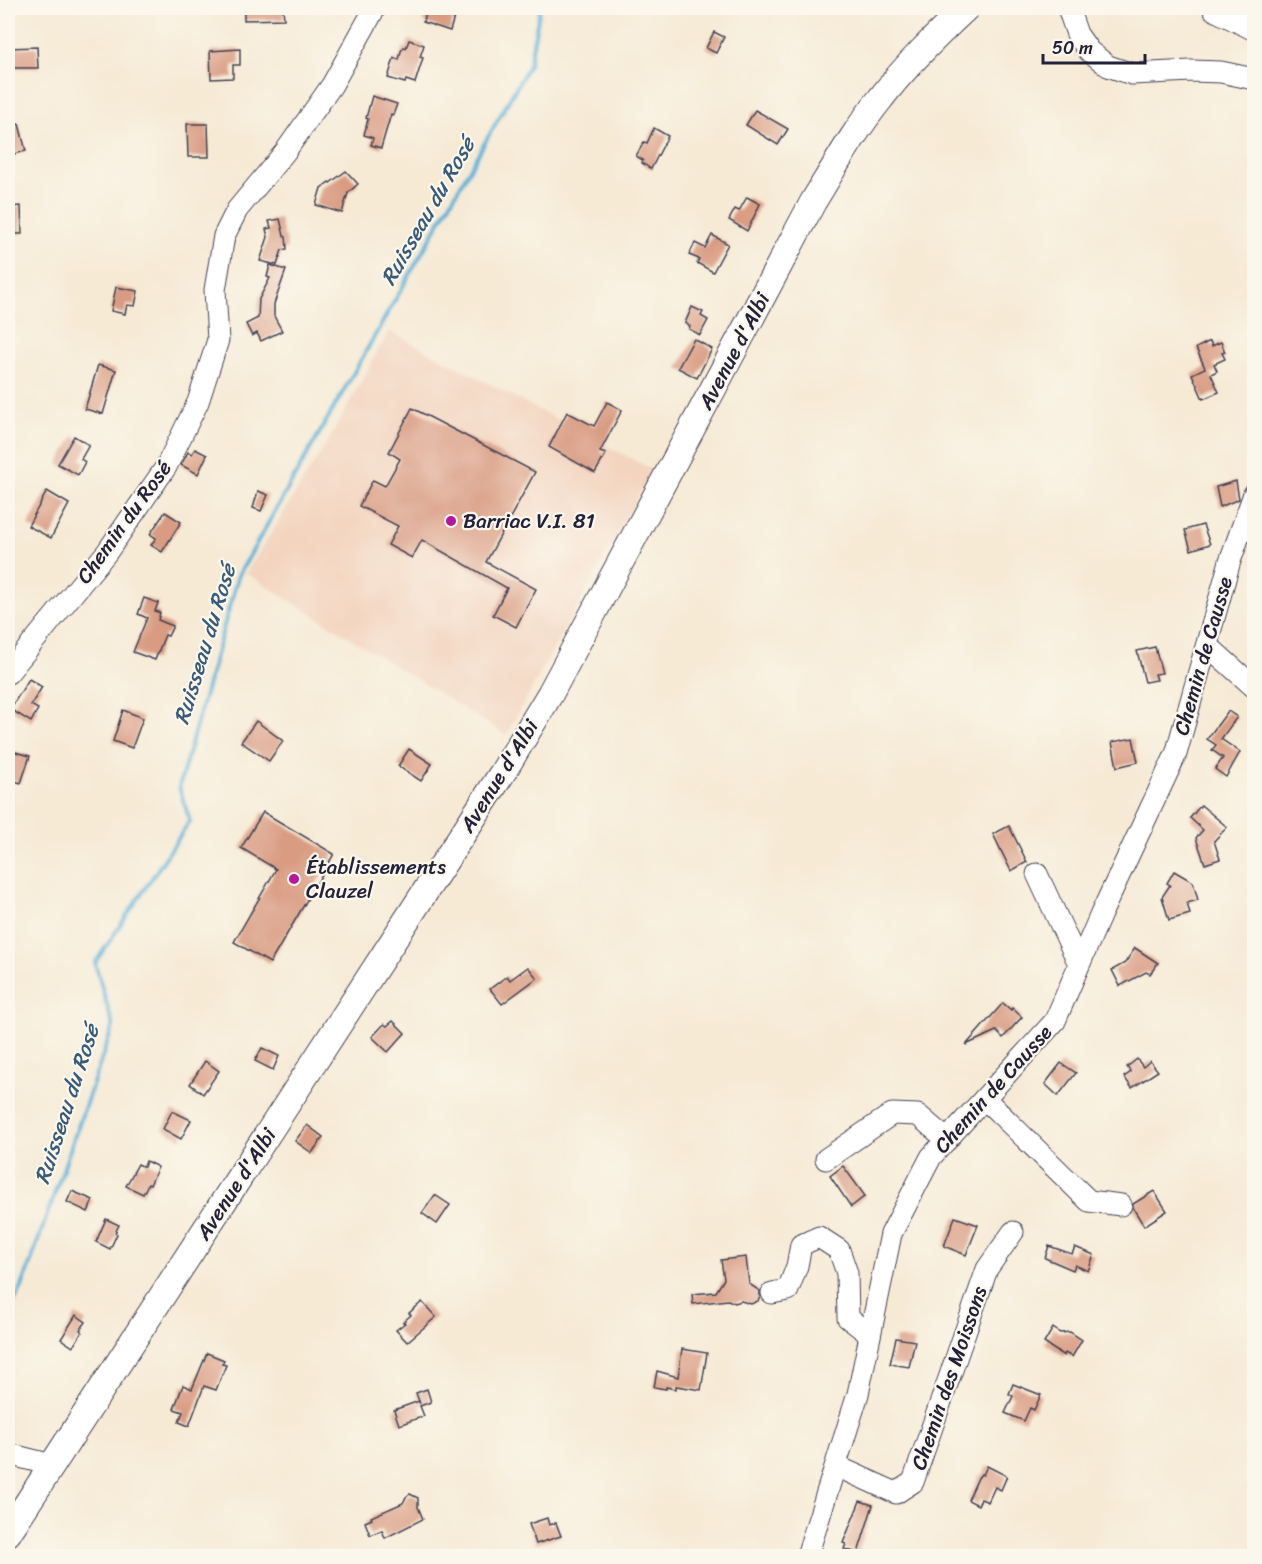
<svg xmlns="http://www.w3.org/2000/svg" width="1262" height="1564" font-family="Sriracha,sans-serif">
<style>
.built{fill:#f3d4bf}
.lines{fill:none;stroke-linecap:round;stroke-linejoin:round}
.stream{stroke:#5cb0d8;stroke-width:4}
.building{fill:#d99b82}
.minor-casing{stroke:#424052;stroke-width:23}
.major-casing{stroke:#424052;stroke-width:28}
.minor{stroke:#fff;stroke-width:21}
.major{stroke:#fff;stroke-width:26}
.poi-dot{fill:#b5179e;stroke:#fbf7ec;stroke-width:2}
.labels{text-anchor:middle;stroke-width:4.5;stroke-linejoin:round;paint-order:stroke}
.street-label{font-size:21px;fill:#22223b;stroke:#fbf7ec}
.poi-label{font-size:21px;fill:#22223b;stroke:#fbf7ec;text-anchor:start}
.water-label{font-size:22px;font-style:italic;fill:#395b7a;stroke:#fbf7ec}
</style>
<rect width="100%" height="100%" fill="#fbf7ec"/>
<filter id="ink" filterUnits="userSpaceOnUse"><feTurbulence type="fractalNoise" baseFrequency=".0167" numOctaves="2"/><feDisplacementMap in="SourceGraphic" scale="12" xChannelSelector="R" yChannelSelector="G"/><feConvolveMatrix kernelMatrix="1 2 1 2 8 2 1 2 1" color-interpolation-filters="sRGB"/></filter>
<filter id="wash" filterUnits="userSpaceOnUse"><feTurbulence type="fractalNoise" baseFrequency=".008" numOctaves="4" result="noise"/><feDisplacementMap in="SourceGraphic" scale="24" xChannelSelector="R" yChannelSelector="G"/><feGaussianBlur stdDeviation="1.35" result="paint"/><feColorMatrix in="noise" values="0 0 0 0 0 0 0 0 0 0 0 0 0 0 0 0 0 1.4 0 .05"/><feComposite in="paint" operator="in"/></filter>
<g filter="url(#wash)">
<rect width="100%" height="100%" fill="#f6ead5"/>
<polygon class="built" points="389,331 653,470 506,735 246,573 333,433"/>
<g class="lines">
<polyline class="stream" points="8,1313 22,1287 113,1026 95,963 190,821 179,787 238,576 529,65 540,8"/>
</g>
<g id="blocks">
<g class="building">
<polygon points="244,8 283,8 284,19 244,20"/>
<polygon points="428,8 449,8 448,12 455,14 450,31 423,22"/>
<polygon points="714,32 724,37 716,53 706,48"/>
<polygon points="409,40 424,45 420,57 423,58 415,83 406,80 405,83 388,78 394,58 399,60 401,51 404,47 406,48"/>
<polygon points="37,47 38,68 8,68 8,48"/>
<polygon points="240,49 240,65 233,65 233,78 211,79 210,51"/>
<polygon points="372,96 397,104 393,115 391,114 381,148 371,145 373,138 364,135 368,119 366,118"/>
<polygon points="755,110 788,129 778,145 746,125"/>
<polygon points="19,124 26,151 10,155 8,144 8,127"/>
<polygon points="187,124 208,124 209,157 188,157"/>
<polygon points="654,128 668,136 651,169 642,163 643,160 636,156 644,142 647,143"/>
<polygon points="346,171 358,184 348,193 342,213 316,205 321,188 329,182 330,183"/>
<polygon points="747,197 760,204 747,231 729,220 735,209 739,211"/>
<polygon points="21,206 22,234 8,234 8,207"/>
<polygon points="280,219 284,236 286,237 287,249 282,250 277,265 260,261 268,237 266,229 271,228 269,221"/>
<polygon points="712,235 728,244 713,272 697,263 699,259 689,255 695,243 705,248"/>
<polygon points="270,265 286,270 274,304 274,316 282,331 261,341 257,333 252,336 246,324 258,318 259,299 270,278 267,277"/>
<polygon points="116,287 138,291 135,306 127,305 125,314 111,311"/>
<polygon points="692,307 703,312 701,316 708,320 700,335 689,329 690,326 685,323"/>
<polygon points="694,339 712,349 697,378 678,368"/>
<polygon points="1210,341 1212,346 1221,342 1225,352 1222,353 1225,359 1214,364 1217,371 1211,374 1219,392 1203,399 1192,374 1205,368 1196,348"/>
<polygon points="98,365 116,370 103,414 85,409"/>
<polygon points="607,402 622,410 600,452 606,454 595,473 549,447 567,412 594,426"/>
<polygon points="412,408 535,472 486,562 536,589 516,627 493,615 507,588 422,540 412,558 388,545 398,526 359,506 373,480 385,486 400,459 389,452"/>
<polygon points="74,436 89,445 81,459 85,462 78,475 58,464"/>
<polygon points="195,449 207,455 198,474 181,465 188,452 192,454"/>
<polygon points="1236,481 1239,499 1220,507 1216,487"/>
<polygon points="47,491 69,504 51,538 28,526"/>
<polygon points="258,491 268,495 261,511 253,508"/>
<polygon points="165,512 181,522 162,552 151,545 156,538 150,534"/>
<polygon points="1203,525 1210,544 1191,550 1185,530"/>
<polygon points="144,598 158,603 155,611 160,613 158,620 173,626 168,636 165,635 155,660 133,652 147,618 138,614"/>
<polygon points="1155,647 1162,673 1155,674 1157,680 1145,682 1137,651"/>
<polygon points="29,679 42,687 31,705 38,709 31,722 10,709"/>
<polygon points="123,710 143,718 132,748 113,741"/>
<polygon points="1228,711 1237,717 1221,739 1240,752 1226,777 1215,769 1223,758 1212,750 1216,745 1207,739"/>
<polygon points="256,721 283,741 269,761 241,742"/>
<polygon points="1133,738 1138,762 1117,767 1112,742"/>
<polygon points="409,749 432,764 421,781 398,766"/>
<polygon points="12,751 30,756 21,783 8,779 8,763"/>
<polygon points="1201,805 1227,827 1214,841 1220,859 1205,864 1196,838 1203,830 1190,818"/>
<polygon points="263,812 334,854 270,963 234,942 276,869 241,848"/>
<polygon points="1009,826 1027,862 1011,871 993,834"/>
<polygon points="1174,871 1193,882 1198,900 1187,903 1190,914 1169,920 1162,897 1170,885 1167,883"/>
<polygon points="1135,948 1158,963 1150,974 1146,972 1120,986 1112,970 1125,963"/>
<polygon points="528,967 537,978 502,1004 490,989 507,976 510,980"/>
<polygon points="1003,1003 1011,1010 1012,1008 1022,1017 1003,1038 996,1031 966,1045"/>
<polygon points="393,1021 405,1033 388,1052 372,1037 384,1024 387,1026"/>
<polygon points="262,1048 279,1056 273,1070 255,1061"/>
<polygon points="1137,1059 1143,1067 1150,1061 1158,1071 1132,1088 1124,1077 1131,1072 1127,1067"/>
<polygon points="205,1061 219,1071 203,1094 190,1084"/>
<polygon points="1061,1063 1076,1073 1058,1096 1045,1084"/>
<polygon points="172,1111 191,1120 181,1139 163,1129"/>
<polygon points="307,1125 323,1137 312,1153 295,1141"/>
<polygon points="146,1161 158,1167 150,1185 148,1184 143,1194 126,1186 138,1164 144,1167"/>
<polygon points="843,1166 865,1196 851,1207 830,1176"/>
<polygon points="72,1191 93,1200 88,1212 67,1202"/>
<polygon points="1154,1191 1167,1211 1144,1226 1133,1208 1133,1204"/>
<polygon points="435,1195 450,1205 437,1224 422,1213"/>
<polygon points="955,1217 978,1225 966,1255 944,1246"/>
<polygon points="106,1219 119,1225 115,1233 117,1234 110,1249 96,1242"/>
<polygon points="1049,1246 1072,1254 1075,1247 1094,1255 1088,1271 1075,1265 1073,1270 1045,1258"/>
<polygon points="746,1257 749,1284 760,1291 760,1297 758,1301 751,1304 741,1301 735,1303 728,1300 693,1304 692,1294 716,1292 724,1279 721,1260"/>
<polygon points="422,1302 436,1317 407,1342 396,1330 405,1323 403,1322 411,1315 409,1313"/>
<polygon points="76,1315 86,1322 80,1330 82,1332 73,1347 61,1339"/>
<polygon points="1053,1328 1060,1333 1070,1332 1082,1340 1072,1357 1065,1353 1064,1356 1044,1343"/>
<polygon points="896,1338 915,1341 909,1367 890,1364"/>
<polygon points="682,1349 707,1353 701,1390 676,1386 676,1389 666,1387 666,1389 654,1387 657,1371 678,1377"/>
<polygon points="207,1353 224,1360 222,1364 226,1365 216,1390 204,1386 189,1426 179,1422 183,1412 174,1409 183,1385 192,1389"/>
<polygon points="1013,1384 1041,1395 1034,1410 1030,1408 1024,1421 1005,1413 1013,1396 1009,1394"/>
<polygon points="427,1389 431,1402 420,1406 424,1416 399,1425 394,1410 419,1401 420,1404 416,1393"/>
<polygon points="987,1466 1007,1476 1001,1490 995,1487 988,1502 981,1499 978,1505 968,1500 978,1478 981,1474 983,1475"/>
<polygon points="410,1494 418,1498 418,1507 423,1519 385,1538 382,1530 370,1535 365,1522 372,1519 371,1517 403,1503 406,1497"/>
<polygon points="860,1501 873,1505 858,1553 844,1549 846,1544 843,1543"/>
<polygon points="547,1518 549,1525 556,1523 561,1536 536,1544 529,1524"/>
</g>
</g>
</g>
<g filter="url(#ink)">
<use href="#blocks" fill-opacity="0" stroke="#424052" stroke-width="1.5"/>
<g class="lines">
<defs>
<g id="minor">
<polyline points="1068,8 1077,34 1089,51 1108,66 1132,74 1191,71 1221,72 1254,79"/>
<polyline points="1207,645 1254,687"/>
<polyline points="8,673 107,552 166,467 198,402 218,340 215,290 224,236 237,210 285,152 332,85 375,8"/>
<polyline points="1037,874 1079,964"/>
<polyline points="985,1099 1089,1201 1121,1205"/>
<polyline points="826,1159 892,1114 918,1115 947,1140"/>
<polyline points="772,1293 788,1290 797,1266 801,1245 819,1237 839,1250 847,1273 848,1318 870,1335"/>
<polyline points="8,1454 52,1465"/>
<polyline points="836,1466 896,1493 913,1482 987,1269 1013,1232"/>
<polyline points="807,1556 858,1394 891,1234 931,1157 1055,1021 1101,914 1176,754 1230,561 1254,494"/>
</g>
<g id="major">
<polyline points="1216,8 1254,27"/>
<path d="M 8,1533 L 503,772 L 550,694 L 813,202 C 835,166 855,130 881,98 C 906,65 936,36 966,8"/>
</g>
</defs>
<use href="#minor" class="minor-casing"/>
<use href="#major" class="major-casing"/>
<use href="#minor" class="minor"/>
<use href="#major" class="major"/>
</g>
</g>
<g class="poi-dot">
<circle cx="451" cy="521" r="6"/>
<circle cx="294" cy="879" r="6"/>
</g>
<g class="labels">
<g class="street-label">
<text transform="translate(734 351) rotate(-62)" y="7">Avenue d'Albi</text>
<text transform="translate(124 522) rotate(-54)" y="7">Chemin du Rosé</text>
<text transform="translate(1203 656) rotate(-74)" y="7">Chemin de Causse</text>
<text transform="translate(499 776) rotate(-58)" y="7">Avenue d'Albi</text>
<text transform="translate(993 1089) rotate(-48)" y="7">Chemin de Causse</text>
<text transform="translate(236 1184) rotate(-57)" y="7">Avenue d'Albi</text>
<text transform="translate(949 1378) rotate(-71)" y="7">Chemin des Moissons</text>
</g>
<g class="poi-label">
<text x="463" y="528">Barriac V.I. 81</text>
<text x="306" y="874">Établissements<tspan x="306" dy="24">Clauzel</tspan></text>
</g>
<g class="water-label">
<text transform="translate(427 211) rotate(-60)" y="8">Ruisseau du Rosé</text>
<text transform="translate(204 644) rotate(-73)" y="8">Ruisseau du Rosé</text>
<text transform="translate(66 1104) rotate(-72)" y="8">Ruisseau du Rosé</text>
</g>
</g>
<rect width="1262" height="1564" fill="none" stroke="#fbf7ec" stroke-width="30"/>
<path d="M1043 54v9h102v-9" fill="none" stroke="#22223b" stroke-width="3"/>
<text x="1052" y="54" font-size="18" fill="#22223b" stroke="#fbf7ec" stroke-width="4.5" paint-order="stroke">50 m</text>
</svg>
